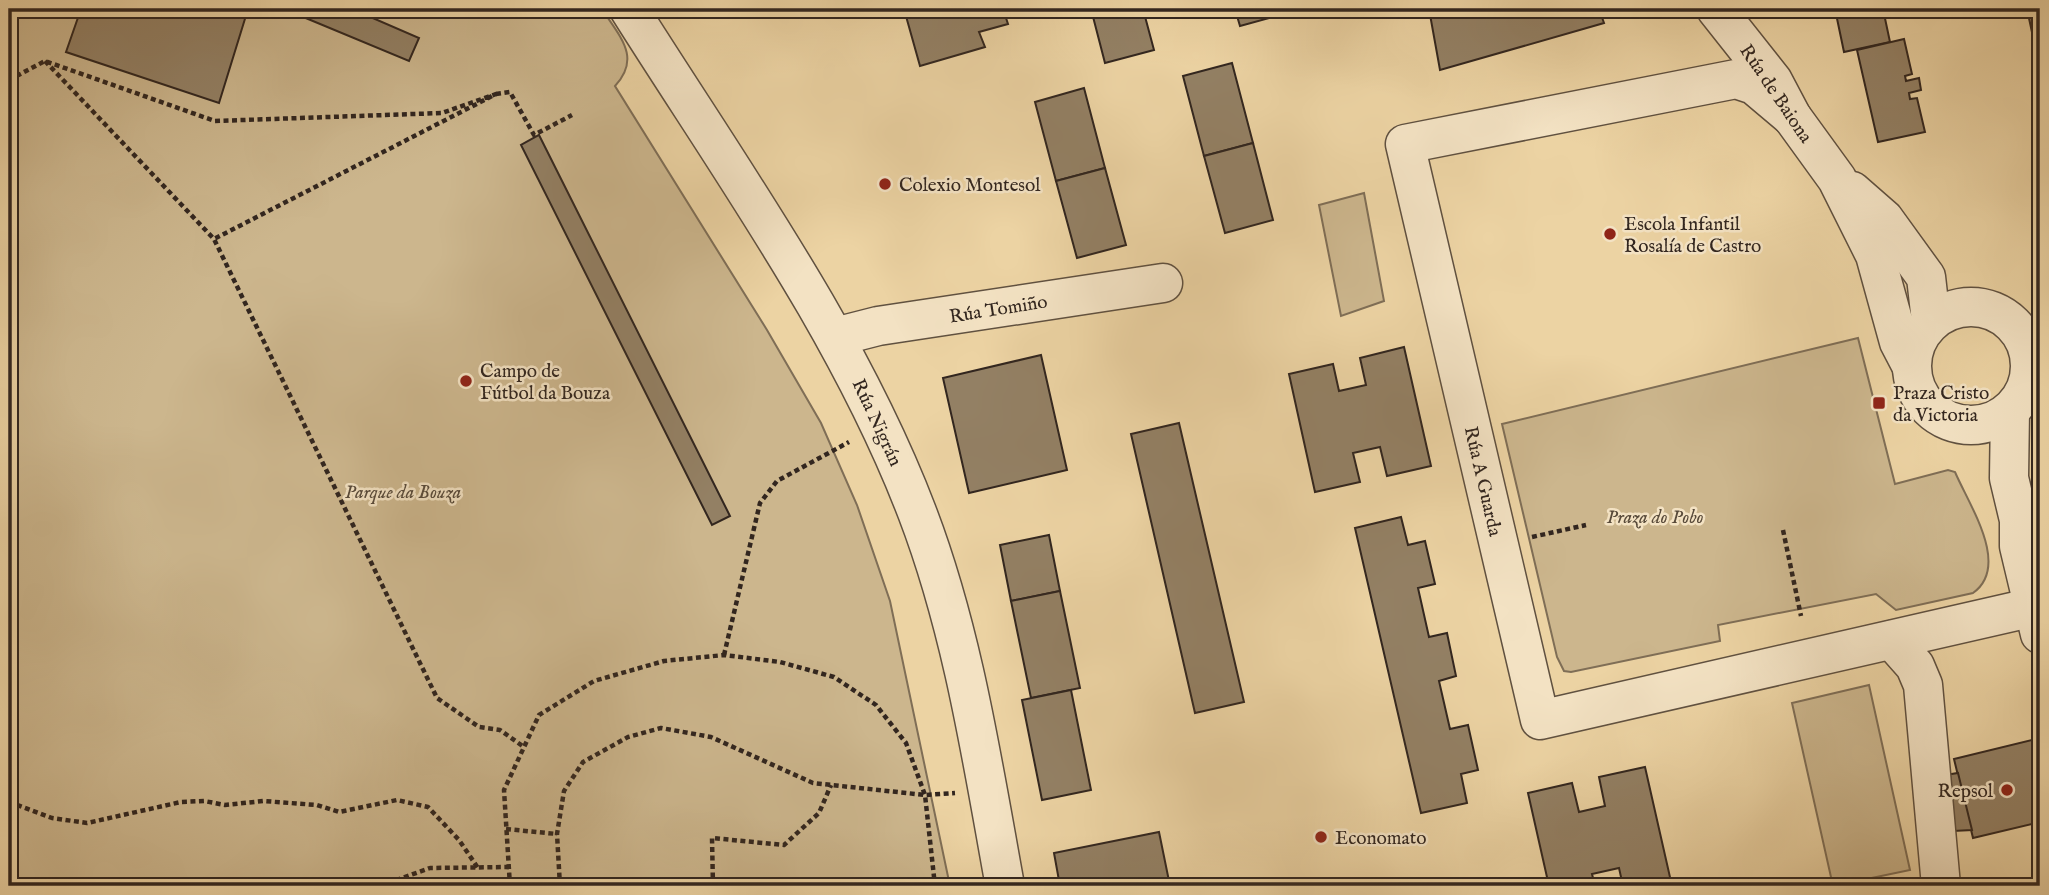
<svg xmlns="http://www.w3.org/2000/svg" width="2049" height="895" font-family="'IM FELL English',serif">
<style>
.green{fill:#ccb68d;stroke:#7f6e56;stroke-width:2}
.building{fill:#938064;stroke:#32261f;stroke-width:2}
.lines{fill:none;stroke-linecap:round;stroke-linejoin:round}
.minor-casing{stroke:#605140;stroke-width:41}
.path{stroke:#32261f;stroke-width:4.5;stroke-dasharray:5 3.5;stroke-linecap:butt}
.minor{stroke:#f3e2c3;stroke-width:38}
.poi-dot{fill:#8f2418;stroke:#f3e2c3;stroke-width:2.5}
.labels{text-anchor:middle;stroke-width:5;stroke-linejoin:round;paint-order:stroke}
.street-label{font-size:19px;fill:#32261f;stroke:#f3e2c3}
.poi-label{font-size:19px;fill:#32261f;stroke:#f3e2c3;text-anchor:start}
.park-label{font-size:19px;font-style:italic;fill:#584a3a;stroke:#f3e2c3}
</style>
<rect width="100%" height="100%" fill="#ecd3a3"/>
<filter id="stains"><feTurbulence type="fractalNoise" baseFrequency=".00286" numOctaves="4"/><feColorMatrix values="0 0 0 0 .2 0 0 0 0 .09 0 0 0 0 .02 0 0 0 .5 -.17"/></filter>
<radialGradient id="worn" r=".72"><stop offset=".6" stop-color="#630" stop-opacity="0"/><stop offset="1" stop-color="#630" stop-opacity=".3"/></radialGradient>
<g class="green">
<path d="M 9,9 L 602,9 C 619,36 642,57 615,86 L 767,330 L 821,423 L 857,505 L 890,601 L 950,886 L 9,886 Z"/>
<polygon points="1364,193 1384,301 1341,316 1319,205"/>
<path d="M 1858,338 L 1895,484 L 1948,470 L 1955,472 C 1969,505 2011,566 1973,593 L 1896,610 L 1876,594 L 1718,625 L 1720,641 L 1571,672 L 1564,671 L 1557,657 L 1502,424 Z"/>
<polygon points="1869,685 1910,870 1833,886 1792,703"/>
</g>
<g class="building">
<polygon points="81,9 248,9 219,103 66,52"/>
<polygon points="284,9 352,9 419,38 409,61"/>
<polygon points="904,9 1003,9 1008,24 979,32 985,47 920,66"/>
<polygon points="1091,9 1143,9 1154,50 1105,63"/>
<polygon points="1235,9 1287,9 1288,13 1240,26"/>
<polygon points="1429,9 1599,9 1604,23 1440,70"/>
<polygon points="1835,9 1883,9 1890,42 1844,52"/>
<polygon points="2027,9 2040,9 2040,35 2033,37"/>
<polygon points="2040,35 2040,67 2033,37"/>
<polygon points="1904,39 1912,74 1905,76 1906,81 1919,78 1921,90 1909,93 1910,99 1917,98 1925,132 1878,142 1857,50"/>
<polygon points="1232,63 1253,143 1204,156 1183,76"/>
<polygon points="1084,88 1105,168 1056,181 1035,102"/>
<polygon points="539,135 730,516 712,525 521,145"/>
<polygon points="1253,143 1273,220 1225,233 1204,156"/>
<polygon points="1105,168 1126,245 1077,258 1056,181"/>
<polygon points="1404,347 1431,466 1387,476 1380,447 1353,453 1360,482 1315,492 1289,374 1333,364 1339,391 1366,385 1360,358"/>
<polygon points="1041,355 1067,470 969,493 943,378"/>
<polygon points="1179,423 1244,702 1195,713 1131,434"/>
<polygon points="1401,517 1408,545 1425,541 1435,584 1418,588 1429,637 1447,633 1456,676 1439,681 1450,729 1468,725 1478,770 1461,774 1467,803 1421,813 1355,528"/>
<polygon points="1049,535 1060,591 1011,601 1000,545"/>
<polygon points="1060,591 1080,688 1031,698 1011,601"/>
<polygon points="1071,690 1091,790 1042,800 1022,700"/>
<polygon points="2040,738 2040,822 1973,838 1954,759"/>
<polygon points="1645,767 1672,886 1623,886 1619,868 1592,874 1595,886 1549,886 1528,793 1572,783 1579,812 1605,806 1599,777"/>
<polygon points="1958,773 1972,830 1953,831 1945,775"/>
<polygon points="1159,832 1169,881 1143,886 1060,886 1054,853"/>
</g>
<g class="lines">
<defs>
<g id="minor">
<path d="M 629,9 C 731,171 848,332 917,512 C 963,632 982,760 1005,886"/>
<polyline points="1716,9 1773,81 1792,117 1837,179 1875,255 1899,342 1911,365"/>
<polyline points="1792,117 1754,85 1736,79 1405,144 1540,720 2034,607"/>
<polyline points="1852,191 1884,219 1926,277 1931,321"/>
<circle cx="1971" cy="366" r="59"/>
<polyline points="835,337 878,326 1163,283"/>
<polyline points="2010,411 2009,478 2019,520 2019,546 2040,634"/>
<polyline points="1892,640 1915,666 1923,685 1941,886"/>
</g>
</defs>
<use href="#minor" class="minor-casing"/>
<g class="path">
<polyline points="45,61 214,239 437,698 479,727 500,730 524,747"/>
<polyline points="9,80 45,61 215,121 442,113 496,94 214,239"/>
<polyline points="496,94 510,92 534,135 572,115"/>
<polyline points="1783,530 1801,616"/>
<polyline points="1532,537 1586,525"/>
<polyline points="724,655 760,503 777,481 849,442"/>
<polyline points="9,802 52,818 87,823 181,802 204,801 225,805 263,801 317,805 339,812 397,800 428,807 459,840 478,868"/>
<polyline points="506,829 557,834"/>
<polyline points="380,886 430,868 509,867"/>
<polyline points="510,886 504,790 539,715 594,681 664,661 724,655 780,662 834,677 876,705 906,743 925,795 935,886"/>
<polyline points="560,886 557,834 564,791 583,762 628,737 661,728 711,737 813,783 925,795 955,793"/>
<polyline points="713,886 712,838 784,845 819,813 831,785"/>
</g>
<use href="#minor" class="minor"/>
</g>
<g class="poi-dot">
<circle cx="885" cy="184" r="7"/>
<circle cx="1610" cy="234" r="7"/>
<circle cx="466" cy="381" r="7"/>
<rect x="1872" y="396" width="14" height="14" rx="3.5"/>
<circle cx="2007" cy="790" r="7"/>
<circle cx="1321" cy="837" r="7"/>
</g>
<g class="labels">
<g class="street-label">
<text transform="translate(1777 93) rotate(56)" y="7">Rúa de Baiona</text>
<text transform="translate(998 308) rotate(-9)" y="7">Rúa Tomiño</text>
<text transform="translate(878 422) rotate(65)" y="7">Rúa Nigrán</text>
<text transform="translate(1484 481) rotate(77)" y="7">Rúa A Guarda</text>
</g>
<g class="poi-label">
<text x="899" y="191">Colexio Montesol</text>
<text x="1624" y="230">Escola Infantil<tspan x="1624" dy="22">Rosalía de Castro</tspan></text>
<text x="480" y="377">Campo de<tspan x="480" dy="22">Fútbol da Bouza</tspan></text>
<text x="1893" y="399">Praza Cristo<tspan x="1893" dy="22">da Victoria</tspan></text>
<text x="1993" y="797" text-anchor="end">Repsol</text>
<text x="1335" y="844">Economato</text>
</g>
<g class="park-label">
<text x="403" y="498">Parque da Bouza</text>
<text x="1655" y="523">Praza do Pobo</text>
</g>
</g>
<rect width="2049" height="895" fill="none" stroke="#ecd3a3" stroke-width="35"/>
<rect x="10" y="10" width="2028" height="874" fill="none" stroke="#32261f" stroke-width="3.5"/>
<rect x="18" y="18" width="2014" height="860" fill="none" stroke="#32261f" stroke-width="2"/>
<rect width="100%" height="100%" filter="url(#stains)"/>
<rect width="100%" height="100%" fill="url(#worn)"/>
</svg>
